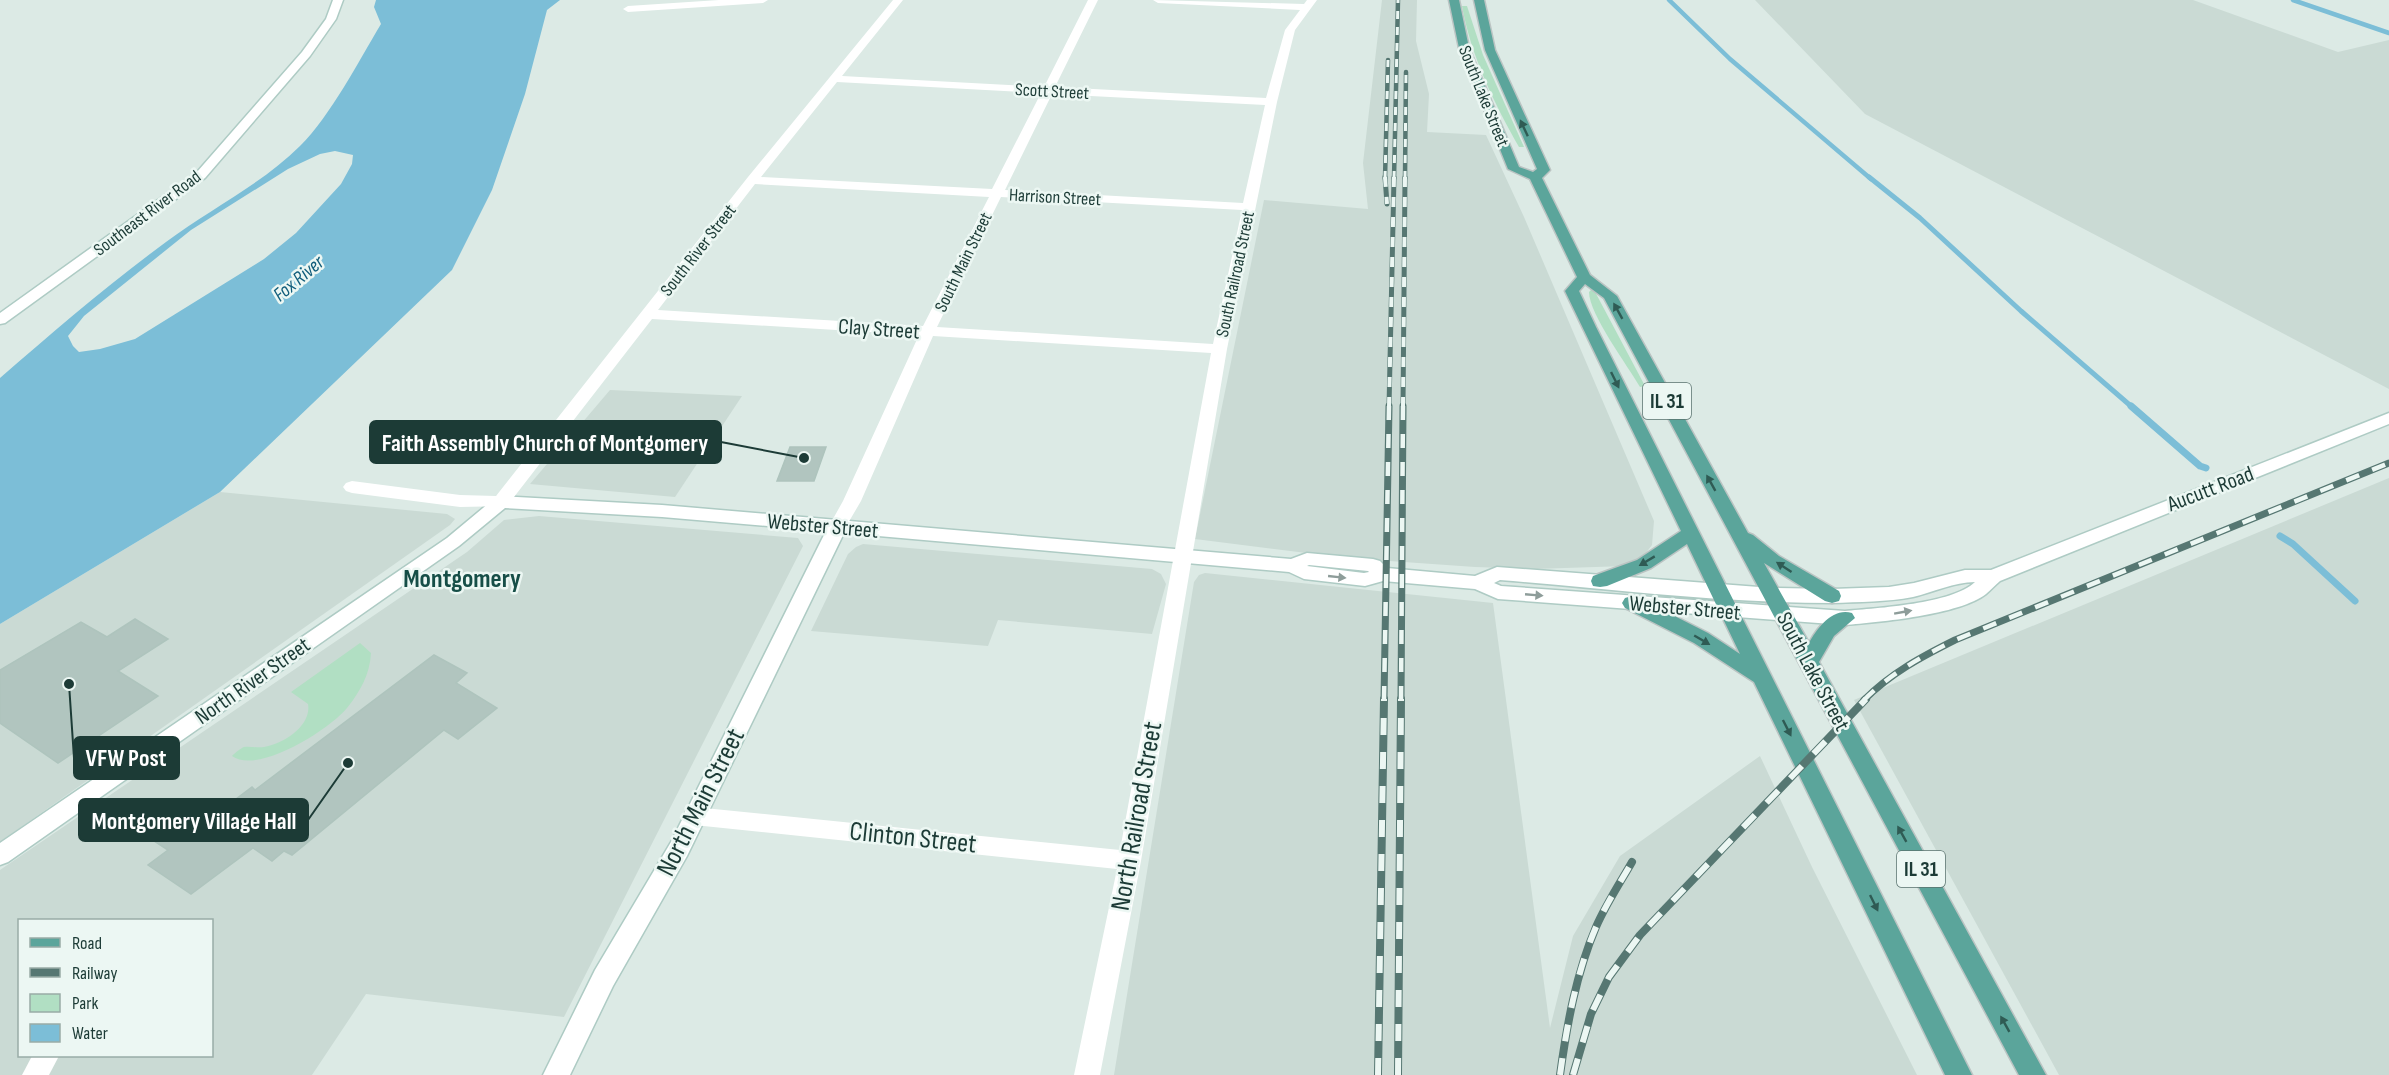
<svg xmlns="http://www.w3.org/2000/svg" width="2389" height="1075" font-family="'Sofia Sans Condensed',sans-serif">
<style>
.built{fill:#cadad4;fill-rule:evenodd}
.green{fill:#b1dfc3}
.water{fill:#7cbed7;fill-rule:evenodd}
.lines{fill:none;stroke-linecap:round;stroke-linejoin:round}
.stream-far2{stroke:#7cbed7;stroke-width:4.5}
.stream-far1{stroke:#7cbed7;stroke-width:5}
.stream{stroke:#7cbed7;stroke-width:7}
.building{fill:#b1c5bf;stroke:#aec4bd;stroke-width:1.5}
.secondary-casing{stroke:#aecbc4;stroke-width:3}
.primary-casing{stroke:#bbc4c3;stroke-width:3}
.street{fill:#fff;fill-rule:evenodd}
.secondary{fill:#fff;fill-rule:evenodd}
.primary{fill:#5ba59b;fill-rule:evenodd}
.rail-far3-casing{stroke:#567772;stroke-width:4.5}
.rail-far2-casing{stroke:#567772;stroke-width:5}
.rail-far1-casing{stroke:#567772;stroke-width:7}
.rail-casing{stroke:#567772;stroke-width:8}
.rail-far3{stroke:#ecf7f3;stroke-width:3;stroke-dasharray:8;stroke-linecap:butt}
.rail-far2{stroke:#ecf7f3;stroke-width:4;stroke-dasharray:10;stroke-linecap:butt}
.rail-far1{stroke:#ecf7f3;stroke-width:4.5;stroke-dasharray:14;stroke-linecap:butt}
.rail{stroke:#ecf7f3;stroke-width:6;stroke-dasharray:17;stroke-linecap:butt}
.oneway{fill:#2f5b54}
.oneway2{fill:#8e9d9a}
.labels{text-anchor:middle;stroke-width:5;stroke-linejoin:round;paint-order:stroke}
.far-street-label{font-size:18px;fill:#1c3b36;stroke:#ecf7f3}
.far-water-label{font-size:20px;font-style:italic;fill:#115e7c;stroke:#ecf7f3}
.shield{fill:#ecf7f3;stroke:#5a736f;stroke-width:1.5}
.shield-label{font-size:21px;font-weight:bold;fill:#1c3b36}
.street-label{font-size:22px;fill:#1c3b36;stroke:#ecf7f3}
.quarter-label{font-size:26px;font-weight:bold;fill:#164e47;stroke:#ecf7f3}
.near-street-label{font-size:27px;fill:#1c3b36;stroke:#ecf7f3}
.leader{fill:none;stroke:#1c3b36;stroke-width:2}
.callout-dot{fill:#1c3b36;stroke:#ecf7f3;stroke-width:2}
.callout{fill:#1c3b36;stroke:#1c3b36;stroke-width:2}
.callout-label{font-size:24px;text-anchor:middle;font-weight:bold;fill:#fff}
</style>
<rect width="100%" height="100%" fill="#dceae5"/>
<g class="built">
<polygon points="1382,0 1417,0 1416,41 1429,94 1427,132 1486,135 1524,217 1654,521 1652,545 1642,558 1626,566 1534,569 1475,567 1347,558 1195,539 1264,200 1368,209 1363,163"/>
<polygon points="1755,0 2193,0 2338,52 2389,40 2389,389 1865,114"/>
<polygon points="610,390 742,396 675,497 530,484"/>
<polygon points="2389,478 2389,1075 2059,1075 1854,700"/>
<polygon points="220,492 447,514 455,519 450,525 433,537 0,842 0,624"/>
<path d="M 539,516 L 798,538 L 803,546 L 564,1017 L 366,994 L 312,1075 L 0,1075 L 0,870 L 467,552 L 504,520 ZM 20,920 L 212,920 L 212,1056 L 20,1056 Z"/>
<polygon points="863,544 1152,569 1161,574 1166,584 1152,634 998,620 988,646 811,631 848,554 856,547"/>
<polygon points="1205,573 1493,603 1550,1028 1573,936 1620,856 1760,756 1812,867 1917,1075 1114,1075 1194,582 1199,575"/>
</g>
<g class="green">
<path d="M 1462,6 L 1467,6 L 1483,55 L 1524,147 L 1519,147 C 1494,103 1471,56 1462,6 Z"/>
<path d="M 1593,288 L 1645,386 L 1640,387 C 1628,366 1589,314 1589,292 Z"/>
<path d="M 360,643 L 371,653 C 370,674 360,692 347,708 C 330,729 258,775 232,756 C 235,753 241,748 244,747 C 250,746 258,748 264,747 C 283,744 312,726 308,704 L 291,692 Z"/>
</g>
<path class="water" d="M 376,0 L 560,0 L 547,10 L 525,94 L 492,190 L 452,270 L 220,492 L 0,624 L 0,378 C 54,331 109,284 166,242 C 210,209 262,184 300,146 C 331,115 358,62 381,24 L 374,7 ZM 335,151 L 353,155 L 352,164 L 341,184 L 296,233 L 264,259 L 135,339 L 100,349 L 79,352 L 73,346 L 68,336 L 84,316 L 191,230 L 288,169 L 320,154 Z"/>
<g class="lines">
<g class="stream-far2">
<polyline points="1669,0 1730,59 1871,179"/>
<polyline points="2293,0 2389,33"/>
</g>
<polyline class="stream-far1" points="1869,177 1920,218 2021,311 2132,407"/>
<g class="stream">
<polyline points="2131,406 2200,466 2206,468"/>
<polyline points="2280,536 2293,544 2355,601"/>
</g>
</g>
<g class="building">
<polygon points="790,447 826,447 814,481 777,481"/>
<polygon points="135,619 168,639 118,671 158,696 58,763 0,723 0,670 81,622 107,637"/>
<polygon points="434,655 467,673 456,683 497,708 458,739 444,730 292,855 284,851 272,861 253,848 191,894 148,865 168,850 154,841 196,808 212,817 252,787 255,790"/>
</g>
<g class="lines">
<defs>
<g id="secondary">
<polygon points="333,0 343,0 336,19 310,56 205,178 5,323 0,324 0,313 197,172 302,52 326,19"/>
<path d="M 2389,413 L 2389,424 L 2000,581 C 1995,585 1991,590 1986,594 C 1959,615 1880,622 1845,625 L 1498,599 L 1475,589 L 1383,581 L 1365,586 L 1304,579 L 1289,572 L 844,533 L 687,856 L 613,986 L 570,1075 L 543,1075 L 595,970 L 671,842 L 826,531 L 662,517 L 505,508 L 459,546 L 8,862 L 0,865 L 0,843 L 447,538 L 495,498 L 501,496 L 662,505 L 1291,559 L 1307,553 L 1373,559 L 1380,561 L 1387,568 L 1475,576 L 1497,567 L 1772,588 L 1832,589 L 1889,587 L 1914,583 L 1965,570 L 1991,570 ZM 1309,565 L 1368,571 L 1369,572 L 1364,573 L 1307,566 ZM 1500,580 C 1610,589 1721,603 1832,603 C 1859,602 1887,602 1913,597 C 1934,592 1954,582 1975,582 C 1952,604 1877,608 1845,611 L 1501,586 L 1494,583 Z"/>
</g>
<path id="primary" d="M 1449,0 L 1459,0 L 1469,48 L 1519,167 L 1533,172 L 1537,169 L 1485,50 L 1474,0 L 1484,0 L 1495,50 L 1550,170 L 1542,178 L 1590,275 L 1617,296 L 1748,533 L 1753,535 L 1779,556 L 1839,591 L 1841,596 L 1839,601 L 1832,603 L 1825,601 L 1764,563 L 1809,643 C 1817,628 1833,607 1852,613 L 1855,618 L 1834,636 L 1819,662 L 2046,1075 L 2019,1075 L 1604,298 L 1585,284 L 1579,291 L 1596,327 L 1972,1075 L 1945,1075 L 1754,682 L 1694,643 L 1625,608 L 1622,603 L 1625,598 L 1632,596 L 1639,598 L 1708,633 L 1740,654 L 1687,544 L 1651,568 L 1607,586 L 1600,587 L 1593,586 L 1591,581 L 1593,576 L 1637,560 L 1681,531 L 1565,291 L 1577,277 L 1530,179 L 1508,169 L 1459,48 Z"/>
</defs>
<use href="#secondary" class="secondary-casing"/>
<use href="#primary" class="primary-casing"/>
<g class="street">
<polygon points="719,0 768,0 763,3 628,12 623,9 628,6"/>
<path d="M 893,0 L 903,0 L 842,76 L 1044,87 L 1088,0 L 1098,0 L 1055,87 L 1266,98 L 1285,30 L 1300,10 L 1158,3 L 1153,0 L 1304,4 L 1307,0 L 1317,0 L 1295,30 L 1277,102 L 1227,349 L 1141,861 L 1100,1075 L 1074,1075 L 1117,869 L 694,825 L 686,823 L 683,816 L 686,809 L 694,807 L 1120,850 L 1211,353 L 933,336 L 861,501 L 844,530 L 832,530 L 829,526 L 843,501 L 919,335 L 652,319 L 507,506 L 460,507 L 352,493 L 346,491 L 343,487 L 346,483 L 352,481 L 460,495 L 496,496 L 748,177 ZM 837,82 L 1041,93 L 992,189 L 761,177 ZM 1052,94 L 1265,105 L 1243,203 L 1005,190 ZM 755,184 L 989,197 L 923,326 L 658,310 ZM 1001,197 L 1242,210 L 1213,344 L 937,327 Z"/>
<polygon points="32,1056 59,1056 49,1075 22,1075"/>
</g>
<use href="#secondary" class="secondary"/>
<use href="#primary" class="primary"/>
<defs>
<g id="rail-far3">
<polyline points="1385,179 1388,60"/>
<polyline points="1394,179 1398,0"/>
<polyline points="1405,179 1406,72"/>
</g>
<g id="rail-far2">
<polyline points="1385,177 1387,204"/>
<polyline points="1389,407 1394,177"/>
<polyline points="1403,407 1405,177"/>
</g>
<g id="rail-far1">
<polyline points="1384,700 1389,406"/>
<polyline points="1401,700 1403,406"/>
<path d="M 1864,700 C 1891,673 1921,657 1955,640 L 2389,463"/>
</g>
<g id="rail">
<polyline points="1378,1075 1384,699"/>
<polyline points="1398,1075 1401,699"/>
<path d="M 1560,1075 C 1567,1024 1576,974 1596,927 C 1606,904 1620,883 1632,862"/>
<polyline points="1573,1075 1591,1014 1609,977 1640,935 1866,699"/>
</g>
</defs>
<use href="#rail-far3" class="rail-far3-casing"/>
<use href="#rail-far2" class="rail-far2-casing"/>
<use href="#rail-far1" class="rail-far1-casing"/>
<use href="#rail" class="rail-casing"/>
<use href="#rail-far3" class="rail-far3"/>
<use href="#rail-far2" class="rail-far2"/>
<use href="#rail-far1" class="rail-far1"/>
<use href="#rail" class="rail"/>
</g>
<defs><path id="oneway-solid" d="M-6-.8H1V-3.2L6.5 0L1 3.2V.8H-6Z" transform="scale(1.5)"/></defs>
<g class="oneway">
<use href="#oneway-solid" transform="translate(1524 128) rotate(-115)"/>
<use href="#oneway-solid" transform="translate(1618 311) rotate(-119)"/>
<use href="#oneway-solid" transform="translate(1615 380) rotate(64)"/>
<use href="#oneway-solid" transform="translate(1711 483) rotate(-119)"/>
<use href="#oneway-solid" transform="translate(1647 561) rotate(149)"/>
<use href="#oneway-solid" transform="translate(1784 567) rotate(-147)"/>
<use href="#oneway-solid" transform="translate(1702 640) rotate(30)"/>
<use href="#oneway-solid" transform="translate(1787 728) rotate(63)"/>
<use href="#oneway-solid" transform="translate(1902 834) rotate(-119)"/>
<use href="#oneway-solid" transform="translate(1874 903) rotate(64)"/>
<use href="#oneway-solid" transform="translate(2005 1024) rotate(-119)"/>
</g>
<g class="oneway2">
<use href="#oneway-solid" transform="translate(1337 577) rotate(6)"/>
<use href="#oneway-solid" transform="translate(1534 595) rotate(5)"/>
<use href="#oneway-solid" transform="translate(1903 612) rotate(-10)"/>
</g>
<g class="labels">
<g class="far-street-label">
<text transform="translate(1052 91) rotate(3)" y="6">Scott Street</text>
<text transform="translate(1484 96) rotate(68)" y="6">South Lake Street</text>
<text transform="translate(1055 197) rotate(3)" y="6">Harrison Street</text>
<text transform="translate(147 213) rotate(-37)" y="6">Southeast River Road</text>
<text transform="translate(698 250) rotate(-52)" y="6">South River Street</text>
<text transform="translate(963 262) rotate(-64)" y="6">South Main Street</text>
<text transform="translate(1235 274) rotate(-78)" y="6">South Railroad Street</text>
</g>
<g class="far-water-label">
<text transform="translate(298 278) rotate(-40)" y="7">Fox River</text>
</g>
<g class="shield">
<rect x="1643" y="383" width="48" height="36" rx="4.5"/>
<rect x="1897" y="851" width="48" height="36" rx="4.5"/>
</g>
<g class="shield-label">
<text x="1667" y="408">IL 31</text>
<text x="1921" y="876">IL 31</text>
</g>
<g class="street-label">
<text transform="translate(879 328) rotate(4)" y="8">Clay Street</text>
<text transform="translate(2210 488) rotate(-21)" y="8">Aucutt Road</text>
<text transform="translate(823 525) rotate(5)" y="8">Webster Street</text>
<text transform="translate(1685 607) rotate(5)" y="8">Webster Street</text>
<text transform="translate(1814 671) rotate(62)" y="8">South Lake Street</text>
<text transform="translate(252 680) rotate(-35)" y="8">North River Street</text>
</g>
<g class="quarter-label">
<text x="462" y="587">Montgomery</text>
</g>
<g class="near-street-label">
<text transform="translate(700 802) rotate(-63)" y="9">North Main Street</text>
<text transform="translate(1136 816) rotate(-80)" y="9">North Railroad Street</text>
<text transform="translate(913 837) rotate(6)" y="9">Clinton Street</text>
</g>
</g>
<path class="leader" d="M804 458L721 442M69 684L74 758M348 763L308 820"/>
<g class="callout-dot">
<circle cx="804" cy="458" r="6"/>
<circle cx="69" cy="684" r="6"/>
<circle cx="348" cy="763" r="6"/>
</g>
<g class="callout">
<rect x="370" y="421" width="351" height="42" rx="6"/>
<rect x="74" y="737" width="105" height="42" rx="6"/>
<rect x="79" y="799" width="229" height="42" rx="6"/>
</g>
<g class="callout-label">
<text x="545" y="451">Faith Assembly Church of Montgomery</text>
<text x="126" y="766">VFW Post</text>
<text x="194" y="829">Montgomery Village Hall</text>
</g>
<rect x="18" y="919" width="195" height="138" fill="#ecf7f3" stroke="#99aca7" stroke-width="1.5"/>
<rect x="30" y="938" width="30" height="9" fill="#5ba59b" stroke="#99aca7" stroke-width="1.5"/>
<text x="72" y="949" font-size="18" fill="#1c3b36">Road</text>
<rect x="30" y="968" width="30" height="9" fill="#567772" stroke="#99aca7" stroke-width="1.5"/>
<text x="72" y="979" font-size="18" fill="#1c3b36">Railway</text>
<rect x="30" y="994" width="30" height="18" fill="#b1dfc3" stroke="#99aca7" stroke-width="1.5"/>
<text x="72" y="1009" font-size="18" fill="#1c3b36">Park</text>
<rect x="30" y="1024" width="30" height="18" fill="#7cbed7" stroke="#99aca7" stroke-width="1.5"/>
<text x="72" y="1039" font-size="18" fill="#1c3b36">Water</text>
</svg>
